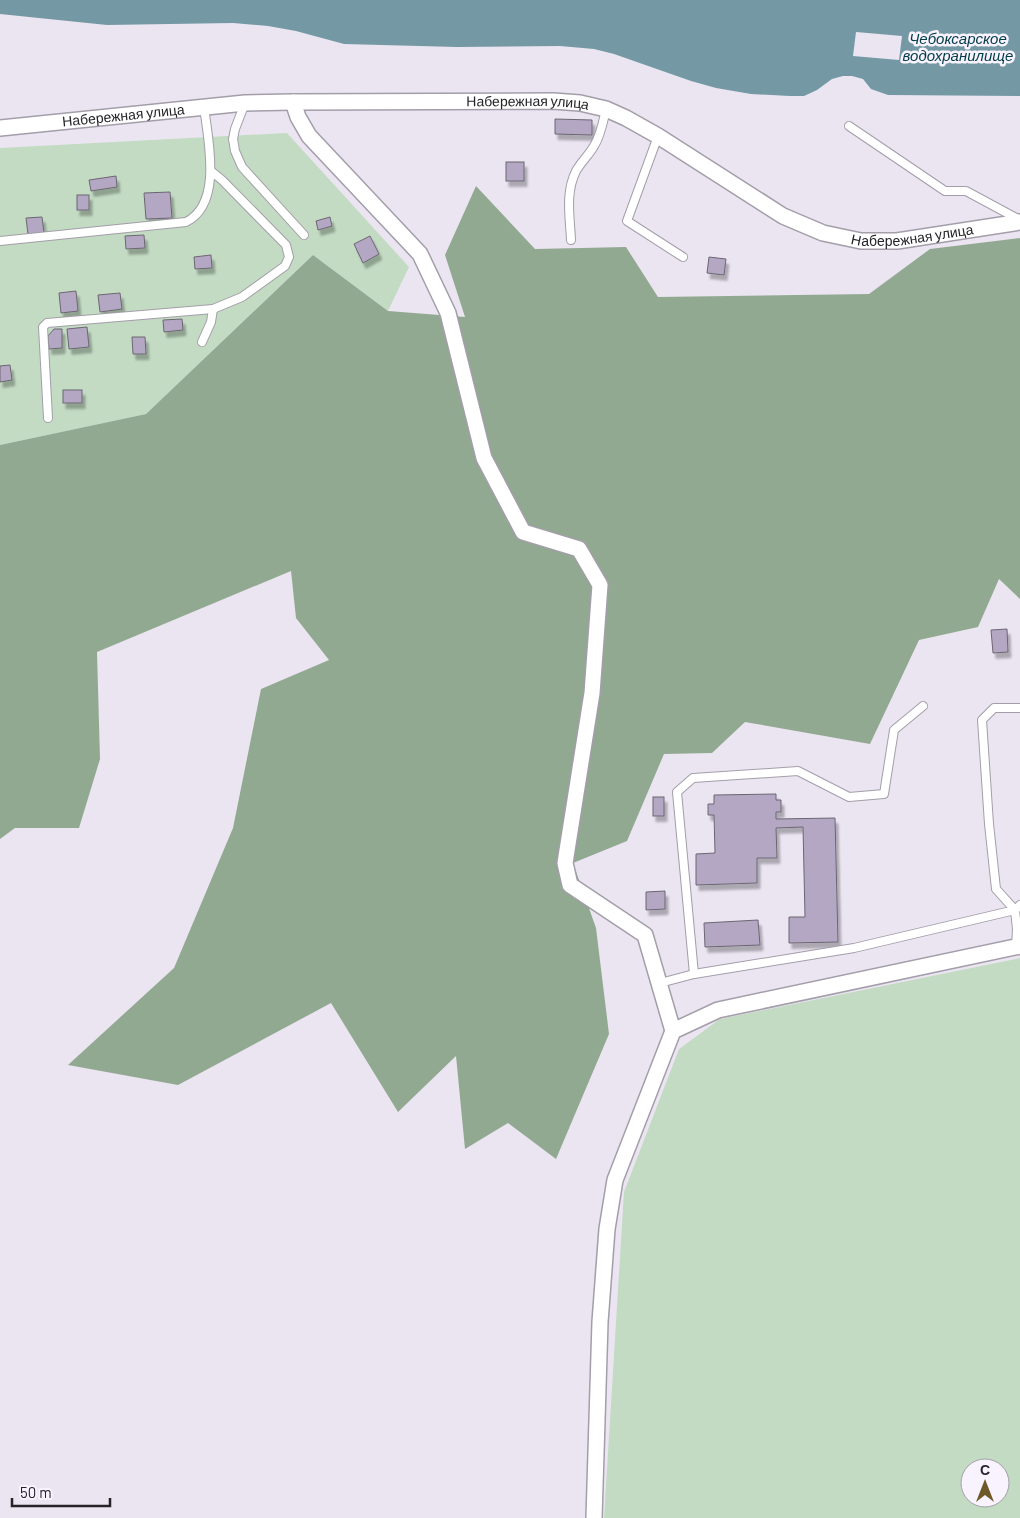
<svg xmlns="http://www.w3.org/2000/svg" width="1020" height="1518" font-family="Barlow,sans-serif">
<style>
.green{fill:#c3dbc3;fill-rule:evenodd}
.forest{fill:#92a991}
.water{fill:#7499a4}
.pier{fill:#ebe5f2}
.building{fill:#b4a7c4;stroke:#6b6671;filter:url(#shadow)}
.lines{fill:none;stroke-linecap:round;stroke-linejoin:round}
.lane-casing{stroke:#a39ea9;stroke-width:10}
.street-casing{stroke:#a39ea9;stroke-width:18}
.lane{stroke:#fff;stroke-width:8}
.street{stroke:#fff;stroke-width:15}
.labels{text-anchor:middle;stroke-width:5;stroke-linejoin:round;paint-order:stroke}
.street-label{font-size:14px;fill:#252327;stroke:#f8f3ff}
.water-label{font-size:15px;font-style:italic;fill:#003c48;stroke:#f8f3ff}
</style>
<defs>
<filter id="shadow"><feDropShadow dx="3" dy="5.5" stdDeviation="1" flood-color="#0004"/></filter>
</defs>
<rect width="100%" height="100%" fill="#ebe5f2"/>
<g class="green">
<polygon points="287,133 409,267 388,311 313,255 146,414 0,445 0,148"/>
<path d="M 1020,958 L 1020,1518 L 604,1518 L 624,1192 L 679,1049 L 720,1019 ZM 970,1468 L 1000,1468 L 1000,1498 L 970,1498 Z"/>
</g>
<polygon class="forest" points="476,186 535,249 626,247 658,297 869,294 930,249 1020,238 1020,599 999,579 978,627 919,640 870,744 745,722 712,753 664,754 627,841 573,863 596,928 609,1034 556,1159 508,1123 465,1149 456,1056 398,1112 331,1003 178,1085 68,1065 174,968 233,828 261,689 329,660 296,618 291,571 97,652 100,759 79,828 15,828 0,839 0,445 146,414 313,255 388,311 465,317 445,255"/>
<polygon class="water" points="0,0 1020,0 1020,96 888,95 871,89 863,79 852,76 843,76 832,79 817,90 804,96 790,96 751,94 716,88 691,81 614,54 594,49 560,46 457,47 344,44 296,31 268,26 233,23 107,25 0,14"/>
<polygon class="pier" points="856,32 902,36 899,60 853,56"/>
<g class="building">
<polygon points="555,119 592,120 592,135 555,134"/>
<rect x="506" y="162" width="18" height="19"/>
<polygon points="116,176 117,187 91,191 89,180"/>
<polygon points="170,192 172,218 146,219 144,193"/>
<rect x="77" y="195" width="12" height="15"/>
<polygon points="42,217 44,233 28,234 26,218"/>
<polygon points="330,217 332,226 318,230 316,221"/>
<polygon points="144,235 145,248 126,249 125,236"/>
<polygon points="370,236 379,254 363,263 354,244"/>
<polygon points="211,255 212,268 195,269 194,257"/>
<polygon points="709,257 726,259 724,275 707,273"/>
<polygon points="76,291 78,311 61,313 59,293"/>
<polygon points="120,293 122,309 100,312 98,295"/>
<polygon points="182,319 183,330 164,332 163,320"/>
<polygon points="87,327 89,347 69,349 67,329"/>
<polygon points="54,329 62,329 62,348 49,349 48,336"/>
<polygon points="132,337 145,337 146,354 133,354"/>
<polygon points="10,365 12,380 0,382 0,366"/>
<rect x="63" y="390" width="19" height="13"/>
<polygon points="1007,629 1008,652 993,653 991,630"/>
<polygon points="776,794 776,800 781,800 781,812 776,812 776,819 835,818 838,942 789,943 789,917 805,917 803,827 776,828 777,858 757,858 757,883 696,885 696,854 715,853 714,815 708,815 708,804 714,804 714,795"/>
<rect x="653" y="797" width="11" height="19"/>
<polygon points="665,891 665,909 646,910 646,892"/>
<polygon points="758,920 760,945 705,947 704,923"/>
</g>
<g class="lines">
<defs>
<g id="lane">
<polyline points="245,103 235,129 233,139 235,151 242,167 304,235"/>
<polyline points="849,126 945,191 966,191 1020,220"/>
<polyline points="658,136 627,221 683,257"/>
<path d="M 571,240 C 570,217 565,193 576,171 C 581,162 589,155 594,146 C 601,135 603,122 606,109"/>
<path d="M 0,241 L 186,222 C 223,204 208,139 204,107"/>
<polyline points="202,342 211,322 213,309"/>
<polyline points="48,418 43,327 47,323 213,309 242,297 285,266 289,257 286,245 222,180 211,171"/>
<polyline points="1020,708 994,708 982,720 989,824 996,889 1015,910 1020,905"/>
<polyline points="694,974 677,792 693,778 798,771 849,797 884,794 894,730 923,706"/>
<polyline points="660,983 694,974 854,948 1015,910 1017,929 1016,946"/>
</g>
<g id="street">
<polyline points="293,102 298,117 309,136 420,254 448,313 484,458 523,532 579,549 600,585 592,693 565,863 570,885 645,935 673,1031"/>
<path id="s1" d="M 0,128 L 245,103 L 293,102 L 553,101 L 580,103 L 606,109 L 626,118 L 658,136 L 783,216 L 823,233 L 861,241 L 897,241 L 1020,222"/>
<polyline points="594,1518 600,1322 607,1229 615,1180 673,1031 718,1010 1020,946"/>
</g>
</defs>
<use href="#lane" class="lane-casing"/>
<use href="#street" class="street-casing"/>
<use href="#lane" class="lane"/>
<use href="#street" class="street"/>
</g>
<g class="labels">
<g class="street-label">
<text dy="5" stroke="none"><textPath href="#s1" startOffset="529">Набережная улица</textPath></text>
<text dy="5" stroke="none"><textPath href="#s1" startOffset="124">Набережная улица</textPath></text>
<text dy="5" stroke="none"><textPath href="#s1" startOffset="949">Набережная улица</textPath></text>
</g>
<g class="water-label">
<text x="958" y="44">Чебоксарское<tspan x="958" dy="17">водохранилище</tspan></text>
</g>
</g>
<g transform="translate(985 1483)"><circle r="24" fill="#f8f3ff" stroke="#a4a0a9"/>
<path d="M0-4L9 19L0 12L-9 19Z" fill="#6f5928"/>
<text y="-8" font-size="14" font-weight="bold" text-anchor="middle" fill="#252327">С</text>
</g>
<path d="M12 1498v8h98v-8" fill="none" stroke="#252327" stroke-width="2.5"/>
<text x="20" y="1498" font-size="15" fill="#252327" stroke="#f8f3ff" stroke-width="4" paint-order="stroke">50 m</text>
</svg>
